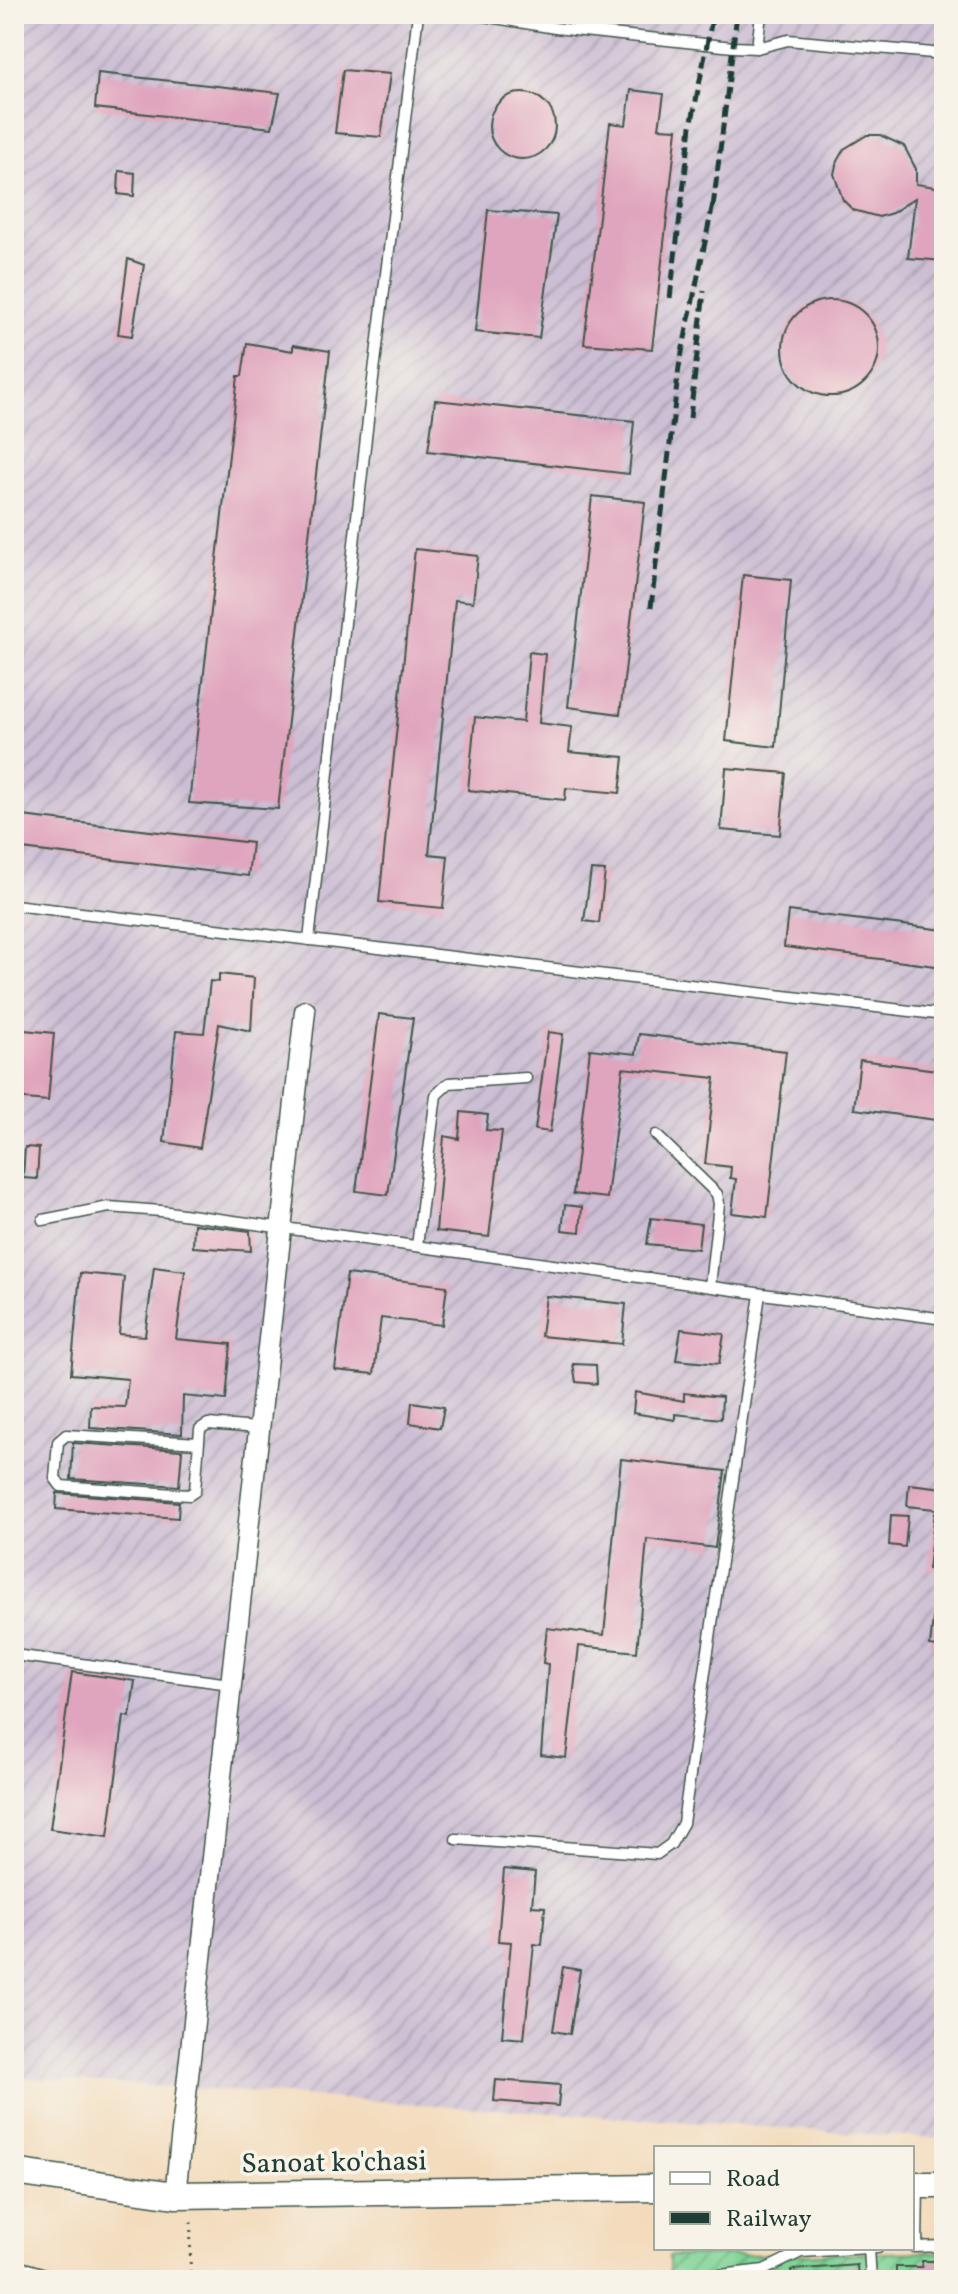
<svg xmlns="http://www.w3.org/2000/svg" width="958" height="2294" font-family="Vollkorn,serif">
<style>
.industrial{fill:url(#industrial-furrows)}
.garden{fill:url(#garden-furrows);stroke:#508866;stroke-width:2}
.building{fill:#e0a5be}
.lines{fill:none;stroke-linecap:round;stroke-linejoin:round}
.service-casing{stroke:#3f5548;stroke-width:13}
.minor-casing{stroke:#3f5548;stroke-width:23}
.tertiary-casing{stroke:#3f5548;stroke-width:29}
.path{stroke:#3f5548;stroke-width:3;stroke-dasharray:2 6;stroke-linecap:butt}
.service{stroke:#fff;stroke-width:10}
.minor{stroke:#fff;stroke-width:20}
.tertiary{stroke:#fff;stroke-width:26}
.rail{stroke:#1f3d34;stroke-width:5;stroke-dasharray:12 6;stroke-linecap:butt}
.labels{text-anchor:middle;stroke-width:7;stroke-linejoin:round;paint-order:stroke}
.street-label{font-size:28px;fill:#1f3d34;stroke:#f7f3e8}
</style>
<defs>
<pattern id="industrial-furrows" width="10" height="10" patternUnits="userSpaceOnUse" patternTransform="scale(2)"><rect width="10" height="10" fill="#ccbed4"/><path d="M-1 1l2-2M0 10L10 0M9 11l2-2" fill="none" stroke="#a59cad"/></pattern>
<pattern id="garden-furrows" width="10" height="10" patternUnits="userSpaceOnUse" patternTransform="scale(2)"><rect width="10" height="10" fill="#80d497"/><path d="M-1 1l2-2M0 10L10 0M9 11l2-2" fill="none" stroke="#68ad7c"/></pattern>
</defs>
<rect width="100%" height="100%" fill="#f7f3e8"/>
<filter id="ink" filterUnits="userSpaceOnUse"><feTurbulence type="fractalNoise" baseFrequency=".0125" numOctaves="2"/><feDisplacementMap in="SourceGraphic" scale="16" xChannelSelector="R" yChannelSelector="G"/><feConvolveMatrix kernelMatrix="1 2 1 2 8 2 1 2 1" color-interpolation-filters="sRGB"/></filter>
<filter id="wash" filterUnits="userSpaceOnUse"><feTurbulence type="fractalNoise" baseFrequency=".006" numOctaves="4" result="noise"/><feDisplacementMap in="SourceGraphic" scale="32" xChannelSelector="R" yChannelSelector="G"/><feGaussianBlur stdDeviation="1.8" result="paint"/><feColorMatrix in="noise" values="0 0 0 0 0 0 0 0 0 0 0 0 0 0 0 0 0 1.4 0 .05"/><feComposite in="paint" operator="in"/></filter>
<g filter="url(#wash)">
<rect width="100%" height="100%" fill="#f3daba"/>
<polygon class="industrial" points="14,14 944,14 944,2139 14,2077"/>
<polygon class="garden" points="944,2252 944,2280 669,2280 669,2256"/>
<g id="blocks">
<g class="building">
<polygon points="343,70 390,74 381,137 335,133"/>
<polygon points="98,73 280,93 272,128 95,108"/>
<polygon points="631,90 664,94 659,128 677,129 652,349 584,344 610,123 626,125"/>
<circle cx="522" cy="126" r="33"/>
<polygon points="867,135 880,135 904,146 916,169 916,184 942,188 939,209 944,209 944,261 908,258 915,198 892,213 879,217 853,210 843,200 834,174 837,161 844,149"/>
<polygon points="119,171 135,173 134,196 118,194"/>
<polygon points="488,210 557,215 539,338 475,332"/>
<polygon points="128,259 144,265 132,336 118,334"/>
<circle cx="831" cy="348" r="48"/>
<polygon points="247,343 293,351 293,345 330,351 278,809 189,803 238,376 242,376"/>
<polygon points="435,400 634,421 629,474 428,451"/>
<polygon points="592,496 645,502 620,714 568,707"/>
<polygon points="415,549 478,556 473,602 455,600 429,854 448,856 443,908 379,902"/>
<polygon points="743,575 791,580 776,747 726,741"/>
<polygon points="529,652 545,654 539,723 572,727 569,752 624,757 620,793 566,788 565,800 468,790 475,717 523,722"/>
<polygon points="726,768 786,773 780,835 721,830"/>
<polygon points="14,815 252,843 248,876 14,848"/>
<polygon points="591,870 605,871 599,923 584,921"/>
<polygon points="788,911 944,930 944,967 784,947"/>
<polygon points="219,974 254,978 251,1031 219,1024 200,1148 164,1142 176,1031 204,1033 210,981 219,982"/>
<polygon points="379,1014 413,1018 388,1195 356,1191"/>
<polygon points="14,1029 54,1033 48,1101 14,1098"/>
<polygon points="548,1032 563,1034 550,1132 535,1130"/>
<polygon points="639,1034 786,1051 767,1217 732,1213 736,1179 730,1178 731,1167 705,1164 715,1078 623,1068 607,1198 573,1194 590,1049 636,1054"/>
<polygon points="860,1060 944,1071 944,1121 854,1109"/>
<polygon points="461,1112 488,1115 486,1130 502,1131 489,1237 436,1231 444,1136 459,1139"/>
<polygon points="25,1147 39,1148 37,1179 23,1178"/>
<polygon points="565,1205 582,1207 580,1232 562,1230"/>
<polygon points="651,1218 701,1224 698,1249 647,1244"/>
<polygon points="194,1224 250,1231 251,1251 193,1247"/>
<polygon points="154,1267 185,1271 176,1339 231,1344 226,1400 183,1396 182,1434 90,1428 91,1406 125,1407 128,1379 71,1374 80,1273 124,1277 119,1334 145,1336"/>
<polygon points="347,1274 447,1286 442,1325 381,1318 374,1374 335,1370"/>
<polygon points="546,1296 626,1304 622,1344 541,1336"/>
<polygon points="681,1329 724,1334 719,1364 676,1360"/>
<polygon points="573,1364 596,1365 597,1384 576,1382"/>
<polygon points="635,1392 684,1401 684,1393 722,1397 721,1419 675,1414 675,1420 633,1413"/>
<polygon points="412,1402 444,1407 440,1428 410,1423"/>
<polygon points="73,1443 182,1450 179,1486 71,1479"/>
<polygon points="621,1459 725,1471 715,1548 647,1539 637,1652 579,1646 566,1758 541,1755 548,1664 543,1663 547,1628 604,1635"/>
<polygon points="909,1484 944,1488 944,1510 907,1506"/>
<polygon points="57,1493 179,1502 178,1518 56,1509"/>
<polygon points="935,1513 944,1514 944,1571 928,1569"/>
<polygon points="891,1515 908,1516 905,1547 889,1545"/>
<polygon points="935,1601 944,1601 944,1648 930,1646"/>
<polygon points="72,1672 135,1681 130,1717 124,1716 108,1837 50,1829"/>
<polygon points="504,1869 535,1872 532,1906 545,1907 542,1945 534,1944 524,2039 502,2037 511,1942 498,1941"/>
<polygon points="563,1967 580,1970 570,2034 553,2031"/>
<polygon points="496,2080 560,2085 558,2106 494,2101"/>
<polygon points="922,2261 943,2261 943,2280 896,2280 896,2267 922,2267"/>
<polygon points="857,2265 858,2280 792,2280 791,2270"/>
</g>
</g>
</g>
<g filter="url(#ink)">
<use href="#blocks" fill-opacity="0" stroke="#3f5548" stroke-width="2"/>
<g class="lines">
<defs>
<g id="service">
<polyline points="471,14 555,28 733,47 757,48 788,40 944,54"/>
<polyline points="757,48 761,14"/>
<polyline points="14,905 944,1015"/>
<polyline points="309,940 368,420 418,14"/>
<polyline points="656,1135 717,1194 719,1204 710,1286"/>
<polyline points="43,1220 109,1207 161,1211 944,1319"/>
<polyline points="417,1246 436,1095 449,1083 526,1078"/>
<polyline points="199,1443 66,1435 58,1442 55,1478 61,1486 189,1495 195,1491 200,1429 208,1424 257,1428"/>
<polyline points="14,1655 230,1684"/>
<polyline points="456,1839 657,1854 671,1844 683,1823 760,1294"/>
<polyline points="917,2246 918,2185"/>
<polyline points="914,2247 944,2246"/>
<polyline points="14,2265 66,2280"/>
<polyline points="711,2280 712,2276 764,2270 801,2252 869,2248"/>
<polyline points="871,2280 869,2248 878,2248"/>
</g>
<polyline id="minor" points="175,2195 305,1011"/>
<g id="tertiary">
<polyline points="14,2172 175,2195 656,2188"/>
<polyline points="912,2185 944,2185"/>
</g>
</defs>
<use href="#service" class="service-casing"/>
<use href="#minor" class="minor-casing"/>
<use href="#tertiary" class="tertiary-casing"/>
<polyline class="path" points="190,2280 191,2216"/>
<use href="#service" class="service"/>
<use href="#minor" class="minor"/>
<use href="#tertiary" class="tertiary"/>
<g class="rail">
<polyline points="713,207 737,14"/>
<polyline points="670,298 691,126 713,14"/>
<polyline points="690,418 704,291"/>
<polyline points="651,607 679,367 714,199"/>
</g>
</g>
</g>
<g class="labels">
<g class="street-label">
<text transform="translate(334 2161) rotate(-1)" y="10">Sanoat ko'chasi</text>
</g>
</g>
<rect width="958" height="2294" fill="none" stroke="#f7f3e8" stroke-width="48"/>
<rect x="654" y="2146" width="260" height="104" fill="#f7f3e8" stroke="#a1aaa0" stroke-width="2"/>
<rect x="670" y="2172" width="40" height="12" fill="#ffffff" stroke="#a1aaa0" stroke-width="2"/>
<text x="726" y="2186" font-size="24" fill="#1f3d34">Road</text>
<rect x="670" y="2212" width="40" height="12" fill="#1f3d34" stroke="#a1aaa0" stroke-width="2"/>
<text x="726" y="2226" font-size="24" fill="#1f3d34">Railway</text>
</svg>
